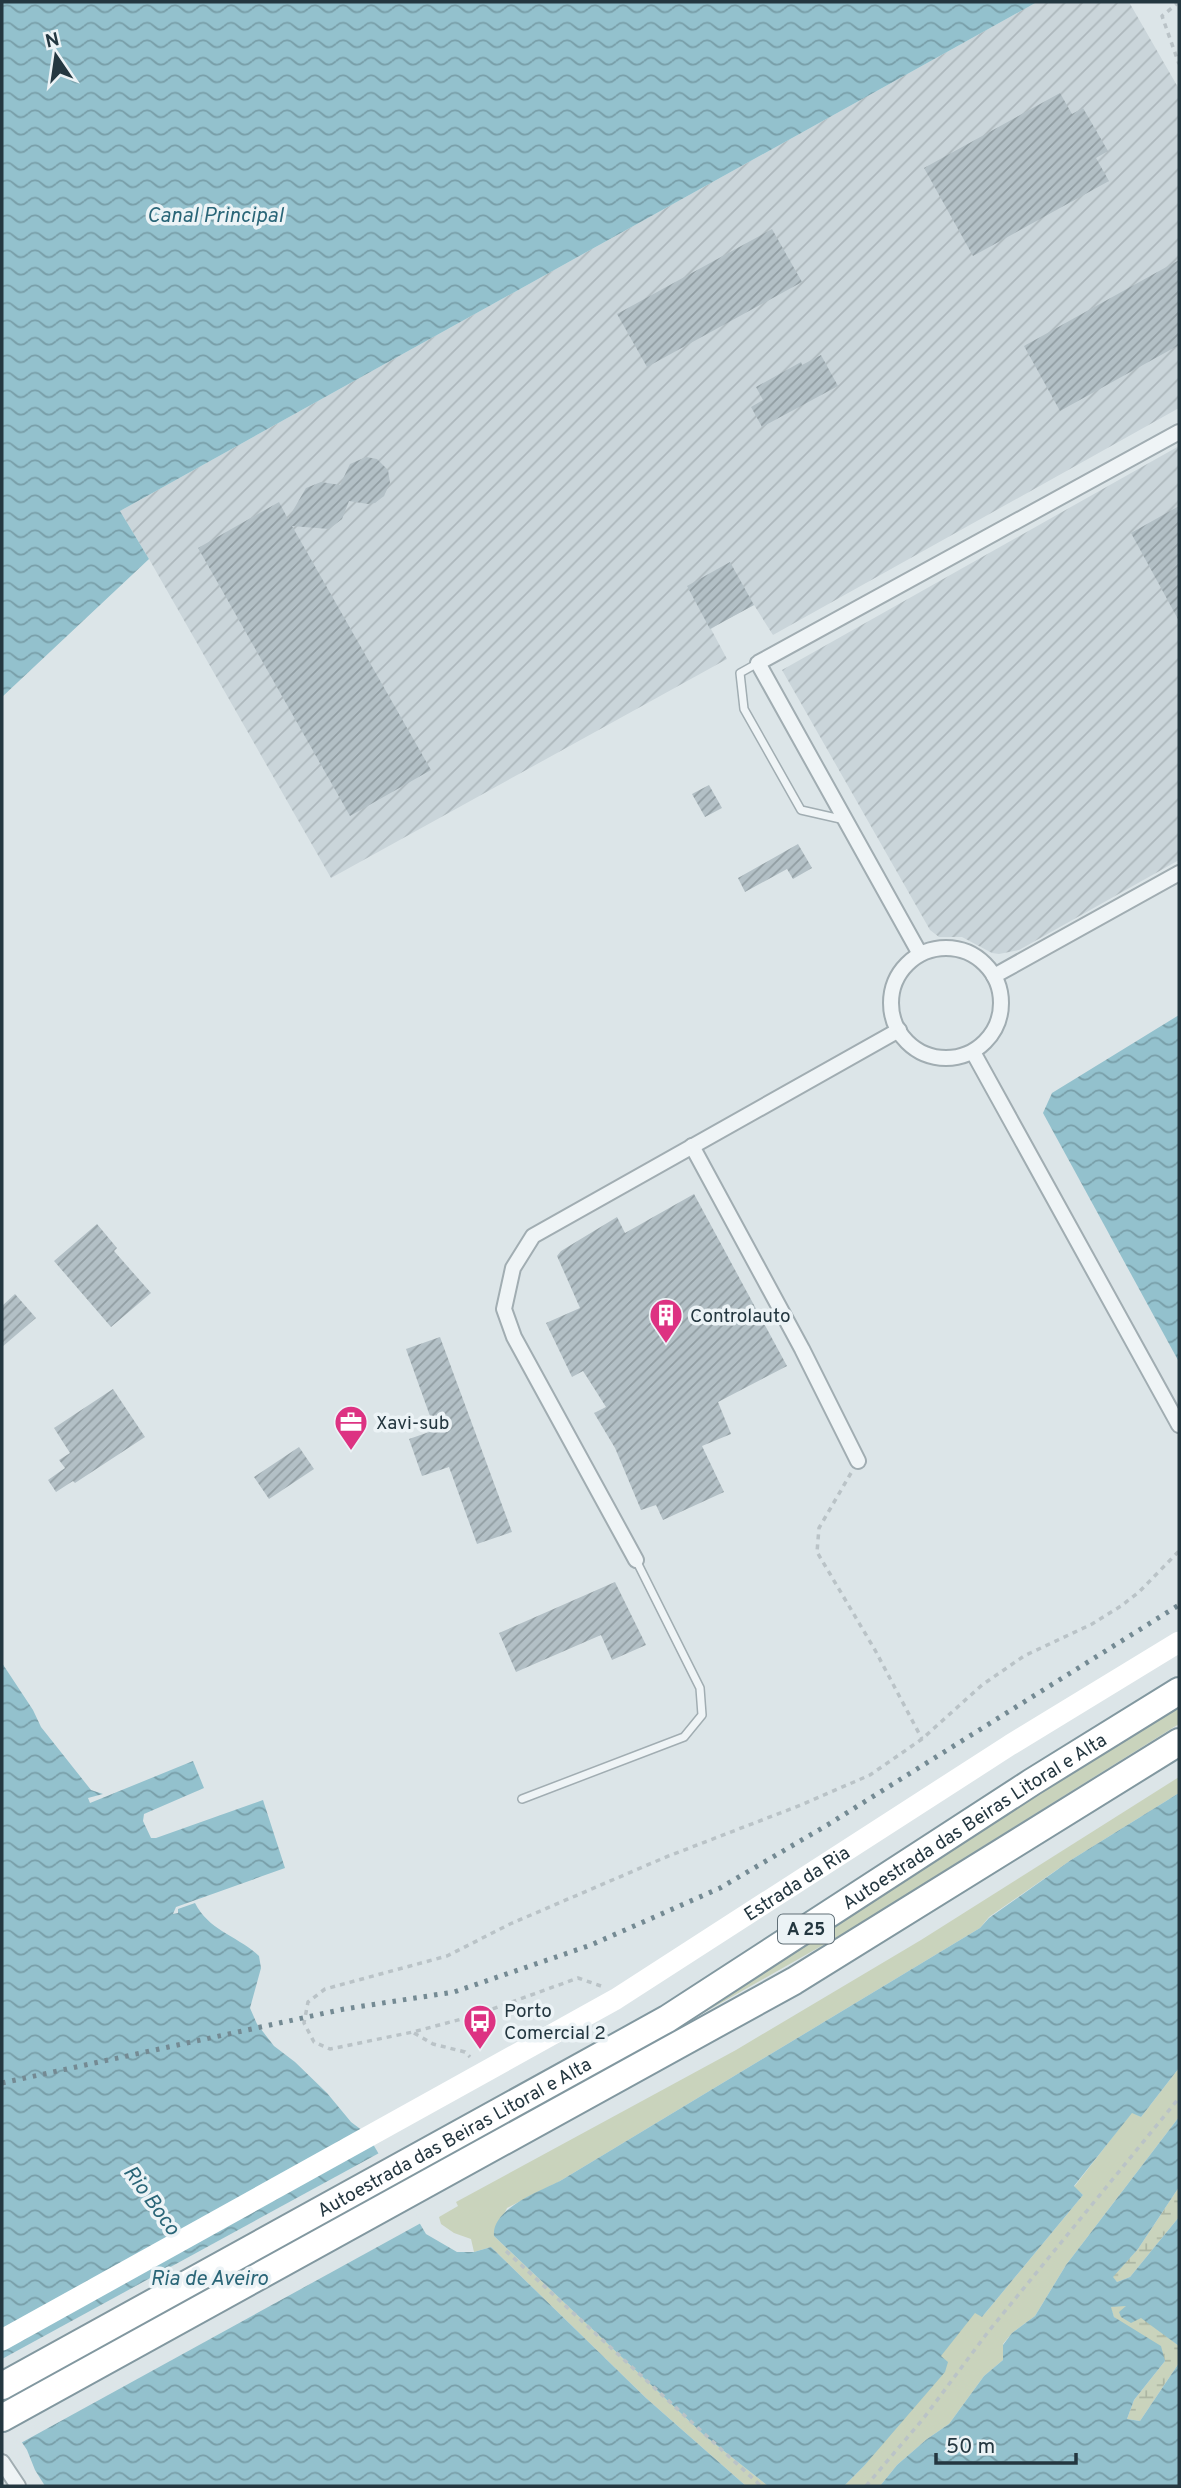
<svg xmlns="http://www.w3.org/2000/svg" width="1181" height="2488" font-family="Overpass,sans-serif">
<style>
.industrial{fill:url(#industrial-furrows)}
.grass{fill:#c9d3bc}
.wetland{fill:url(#wetland-marsh)}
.water{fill:url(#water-waves)}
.pier{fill:#dce5e8}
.building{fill:url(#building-hatch)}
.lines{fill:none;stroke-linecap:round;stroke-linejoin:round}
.lane-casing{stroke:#a1adb2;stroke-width:10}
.street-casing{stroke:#a1adb2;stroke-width:18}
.highway-casing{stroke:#8298a0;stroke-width:30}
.path{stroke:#bac3c7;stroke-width:3.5;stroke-dasharray:5 5;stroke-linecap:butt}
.lane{stroke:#eff4f6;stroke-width:7}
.street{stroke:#eff4f6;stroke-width:14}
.secondary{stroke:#fff;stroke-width:21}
.highway{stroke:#fff;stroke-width:26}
.rail{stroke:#748a93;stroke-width:5;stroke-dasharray:3.5 7;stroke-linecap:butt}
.labels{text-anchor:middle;stroke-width:7;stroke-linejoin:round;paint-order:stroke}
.shield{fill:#ecf3f6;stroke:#606f77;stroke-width:2}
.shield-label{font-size:18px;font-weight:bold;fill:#243740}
.poi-label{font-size:19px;fill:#243740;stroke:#ecf3f6;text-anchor:start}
.street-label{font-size:19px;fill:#243740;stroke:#ecf3f6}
.water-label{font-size:21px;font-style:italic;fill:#2a6678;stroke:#ecf3f6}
</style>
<defs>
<pattern id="industrial-furrows" width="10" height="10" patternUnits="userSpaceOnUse" patternTransform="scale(1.75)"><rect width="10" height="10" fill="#cad5da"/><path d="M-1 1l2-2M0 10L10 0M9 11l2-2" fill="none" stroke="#adb7bc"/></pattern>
<pattern id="wetland-marsh" width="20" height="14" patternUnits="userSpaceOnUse" patternTransform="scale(1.75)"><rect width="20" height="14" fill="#c9d3bc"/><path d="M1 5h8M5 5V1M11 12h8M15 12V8" fill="none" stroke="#acb6a3"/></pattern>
<pattern id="water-waves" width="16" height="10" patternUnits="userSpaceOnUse" patternTransform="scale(1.75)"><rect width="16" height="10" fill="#93c1cd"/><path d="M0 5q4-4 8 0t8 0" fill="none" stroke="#789ea8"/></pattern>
<pattern id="building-hatch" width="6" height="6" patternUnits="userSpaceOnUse" patternTransform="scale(1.75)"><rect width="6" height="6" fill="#b3c0c6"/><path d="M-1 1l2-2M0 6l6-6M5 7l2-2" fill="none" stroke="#919da2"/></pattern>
</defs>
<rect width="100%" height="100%" fill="#dce5e8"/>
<g class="industrial">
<polygon points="1037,2 1129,2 1179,89 1179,408 773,635 754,605 722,622 711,629 727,659 331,878 149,559 120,511"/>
<polygon points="1179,446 1179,860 1019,950 999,954 992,953 962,937 939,937 930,930 782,670"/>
</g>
<g class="grass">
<polygon points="1173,1707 1179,1707 1179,1724 846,1932 534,2109 633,2051"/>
<polygon points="1179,1777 1179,1793 1071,1860 989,1917 980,1928 560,2181 507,2208 494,2236 705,2436 768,2486 746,2486 646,2398 491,2247 474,2252 471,2239 454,2233 441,2224 439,2217 458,2206 456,2202 736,2050 921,1940"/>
<polygon points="1179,2068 1179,2117 1066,2265 1035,2316 1012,2333 1003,2344 1003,2360 984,2376 949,2424 927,2439 897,2465 880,2486 844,2486 864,2466 940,2356 975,2312 982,2317 1083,2195 1074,2187 1132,2112 1141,2117"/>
</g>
<g class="wetland">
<polygon points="1179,2187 1179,2217 1130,2277 1117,2282 1112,2277 1138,2249"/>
<polygon points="1110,2306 1128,2306 1179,2346 1179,2363 1140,2421 1127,2419 1134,2400 1165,2361 1114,2317"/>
</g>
<g class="water">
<polygon points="2,2 1037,2 120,511 149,559 2,697"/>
<polygon points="1179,1015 1179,1362 1043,1113 1052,1093"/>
<path d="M 2,1663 L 33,1710 L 41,1727 L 91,1790 L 103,1794 L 88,1798 L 90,1803 L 193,1761 L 204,1788 L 144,1814 L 143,1821 L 151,1838 L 156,1838 L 263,1800 L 285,1868 L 176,1907 L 173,1914 L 178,1913 L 178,1909 L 195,1903 C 209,1931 238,1936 259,1956 L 261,1968 L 250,2008 L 257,2024 L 274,2046 L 295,2062 L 327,2093 L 351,2122 L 367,2134 L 426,2234 L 457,2252 L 474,2252 L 491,2247 L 646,2398 L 746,2486 L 45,2486 L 35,2470 L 27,2450 L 2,2412 Z"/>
<path d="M 1179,1793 L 1179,2068 L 1141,2117 L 1132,2113 L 1074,2186 L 1083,2195 L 982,2317 L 975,2313 L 941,2356 L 948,2362 L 945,2372 L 864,2466 L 844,2486 L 768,2486 L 705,2436 L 494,2236 C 491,2209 540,2191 560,2181 L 980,1928 L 989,1918 L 1071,1860 Z"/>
<polygon points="1179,2117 1179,2187 1138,2249 1113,2277 1117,2282 1130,2277 1179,2217 1179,2346 1141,2318 1131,2323 1121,2317 1119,2312 1126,2306 1111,2307 1114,2317 1161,2346 1165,2361 1134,2400 1127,2419 1140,2421 1179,2363 1179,2486 880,2486 897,2465 927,2439 949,2424 984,2376 1003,2360 1003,2345 1012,2333 1035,2316 1066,2265"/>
</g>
<polygon class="pier" points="381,2152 421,2223 19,2444 2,2418 2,2359"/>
<g class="building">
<polygon points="1060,93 1072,114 1083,108 1108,151 1096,158 1109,181 973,256 924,168"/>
<polygon points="772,229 802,282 647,367 617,314"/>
<polygon points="1179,260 1179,345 1060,411 1024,346"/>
<polygon points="821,355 838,386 762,427 751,407 763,400 756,387 801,362 802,365"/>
<polygon points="366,457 377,459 388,470 390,483 384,496 375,503 368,504 349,501 342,519 329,529 292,526 431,770 350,816 198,548 279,502 288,519 306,488 321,482 340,485 350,464"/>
<polygon points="1179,506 1179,621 1131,533"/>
<polygon points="730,562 754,605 710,629 687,586"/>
<polygon points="709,785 722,808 705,817 692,794"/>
<polygon points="798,844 812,868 793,879 787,869 745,892 738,878"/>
<polygon points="694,1194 787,1366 718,1402 731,1434 702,1446 724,1492 663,1520 656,1505 641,1510 615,1448 594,1413 606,1407 583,1371 572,1377 546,1323 580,1308 557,1256 561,1251 617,1217 625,1233"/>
<polygon points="97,1224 117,1248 114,1251 151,1293 111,1327 54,1261"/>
<polygon points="15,1294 36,1318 2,1347 2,1306"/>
<polygon points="440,1337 512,1532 477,1544 449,1467 422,1476 409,1439 435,1430 406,1349"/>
<polygon points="113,1389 145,1437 75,1483 73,1481 56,1492 48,1480 65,1468 59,1460 70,1453 54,1428"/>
<polygon points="299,1447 314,1469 269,1499 254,1477"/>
<polygon points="615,1582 646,1645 612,1660 601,1635 516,1672 499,1633"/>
</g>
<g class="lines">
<defs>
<g id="lane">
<polyline points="758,663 740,673 744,709 801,810 845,820"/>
<polyline points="522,1799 684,1737 702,1715 700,1688 636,1560"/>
</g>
<g id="street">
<circle cx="946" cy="1003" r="55"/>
<polyline points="920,954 758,663 1179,432"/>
<polyline points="994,976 1179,873"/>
<polyline points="973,1052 1179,1425"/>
<polyline points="692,1146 802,1349 858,1461"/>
<polyline points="636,1560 514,1337 504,1309 513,1268 533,1236 899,1030"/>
<polyline points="2,2462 18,2486"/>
</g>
<g id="highway">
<path id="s2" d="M 2,2386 L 667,2019 L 1032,1782 L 1179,1691"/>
<polyline points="2,2418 794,1981 1179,1742"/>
</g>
</defs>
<use href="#lane" class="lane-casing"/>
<use href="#street" class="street-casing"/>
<use href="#highway" class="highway-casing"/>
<g class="path">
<polyline points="1179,2 1162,16 1179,64"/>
<polyline points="851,1473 819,1528 817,1552 875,1650 922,1739"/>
<polyline points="601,1986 578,1978 473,2016 413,2032 330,2049 314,2042 304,2023 308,2002 325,1989 447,1956 510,1924 666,1857 801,1805 870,1775 922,1739 982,1685 1024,1656 1092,1624 1121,1606 1139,1592 1179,1551"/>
<polyline points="414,2033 433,2044 465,2052 470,2057"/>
<polyline points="506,2251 761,2486"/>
<polyline points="866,2486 923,2419 988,2332 1179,2098"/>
</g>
<use href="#lane" class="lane"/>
<use href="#street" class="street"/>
<path class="secondary" id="s1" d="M 2,2340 L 616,1999 L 1010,1745 L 1179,1642"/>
<use href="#highway" class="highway"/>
<polyline class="rail" points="2,2083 344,2009 454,1992 591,1945 720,1888 829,1824 1179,1605"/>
</g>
<defs>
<symbol id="building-pin" viewBox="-11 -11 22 30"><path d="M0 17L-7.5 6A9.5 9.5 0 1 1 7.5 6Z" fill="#dd3282" stroke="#ecf3f6"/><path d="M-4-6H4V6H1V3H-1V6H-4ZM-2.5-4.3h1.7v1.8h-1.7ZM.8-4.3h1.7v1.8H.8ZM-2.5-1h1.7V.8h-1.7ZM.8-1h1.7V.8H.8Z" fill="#fff"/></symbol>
<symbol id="office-pin" viewBox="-11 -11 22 30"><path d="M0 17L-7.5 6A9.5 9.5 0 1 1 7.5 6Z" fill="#dd3282" stroke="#ecf3f6"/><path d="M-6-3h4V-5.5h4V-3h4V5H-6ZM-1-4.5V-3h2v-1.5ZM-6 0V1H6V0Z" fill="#fff"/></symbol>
<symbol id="bus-pin" viewBox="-11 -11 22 30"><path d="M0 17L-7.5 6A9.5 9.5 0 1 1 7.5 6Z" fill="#dd3282" stroke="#ecf3f6"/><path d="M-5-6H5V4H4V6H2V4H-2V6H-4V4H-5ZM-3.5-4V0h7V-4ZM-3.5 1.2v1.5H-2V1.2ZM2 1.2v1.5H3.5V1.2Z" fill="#fff"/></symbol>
</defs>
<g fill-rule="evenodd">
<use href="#building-pin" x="647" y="1296" width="38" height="52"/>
<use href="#office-pin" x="332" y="1403" width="38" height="52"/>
<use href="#bus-pin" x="461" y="2002" width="38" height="52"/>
</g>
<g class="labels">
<rect class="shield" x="778" y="1914.5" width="56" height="29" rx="5"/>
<g class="shield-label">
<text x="806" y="1935">A 25</text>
</g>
<g class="poi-label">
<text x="690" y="1322">Controlauto</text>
<text x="376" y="1429">Xavi-sub</text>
<text x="504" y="2017">Porto<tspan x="504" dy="22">Comercial 2</tspan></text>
</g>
<g class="street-label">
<text dy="7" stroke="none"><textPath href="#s2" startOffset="1125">Autoestrada das Beiras Litoral e Alta</textPath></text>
<text dy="7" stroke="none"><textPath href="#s1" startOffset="917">Estrada da Ria</textPath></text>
<text dy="7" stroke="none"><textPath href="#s2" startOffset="516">Autoestrada das Beiras Litoral e Alta</textPath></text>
</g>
<g class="water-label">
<text x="215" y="222">Canal Principal</text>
<text transform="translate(152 2200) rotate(54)" y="7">Rio Boco</text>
<text x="209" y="2285">Ria de Aveiro</text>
</g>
</g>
<rect width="1181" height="2488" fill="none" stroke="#243740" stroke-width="7"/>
<g transform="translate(56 56) rotate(347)" stroke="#ecf3f6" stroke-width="5" paint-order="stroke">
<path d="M0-5L12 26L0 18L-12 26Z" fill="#243740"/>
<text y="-10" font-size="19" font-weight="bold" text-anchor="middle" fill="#243740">N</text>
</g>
<path d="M936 2453v10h140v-10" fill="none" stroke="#243740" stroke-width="3.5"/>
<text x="946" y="2453" font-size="21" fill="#243740" stroke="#ecf3f6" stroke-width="5" paint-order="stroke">50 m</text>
</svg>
